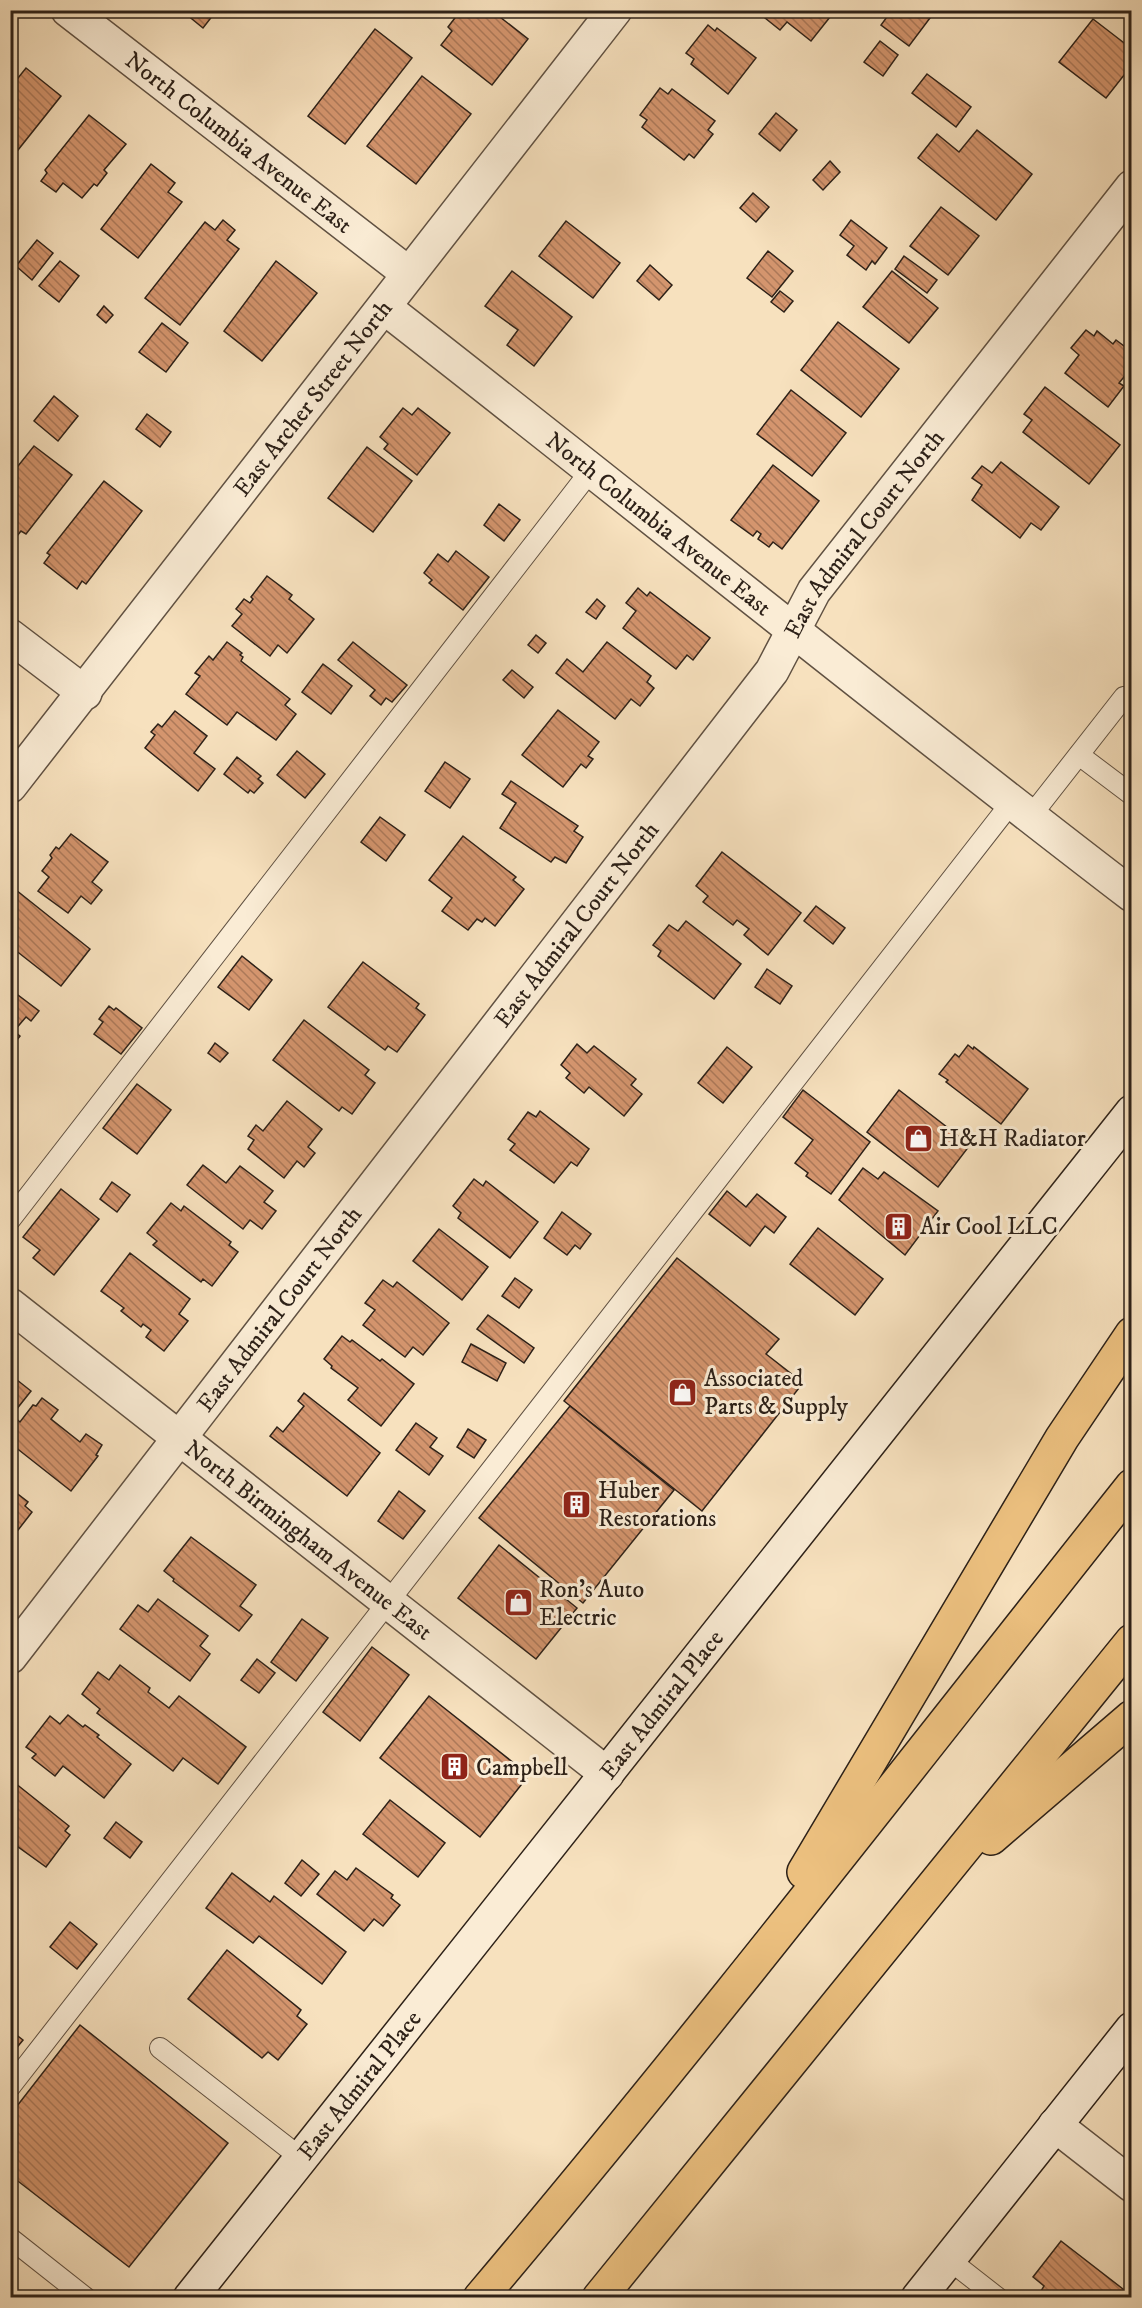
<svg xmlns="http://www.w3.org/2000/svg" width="1142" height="2308" font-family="'IM FELL DW Pica',serif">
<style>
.building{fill:url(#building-back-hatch);stroke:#2d2118;stroke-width:1.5}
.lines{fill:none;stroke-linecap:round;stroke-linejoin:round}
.service-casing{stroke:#605142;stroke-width:22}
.minor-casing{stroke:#605142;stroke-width:36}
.secondary-casing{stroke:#2d2118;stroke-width:36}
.motorway-casing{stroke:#2d2118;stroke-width:36}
.service{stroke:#faecd5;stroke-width:20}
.minor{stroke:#faecd5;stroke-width:33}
.secondary{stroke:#faecd5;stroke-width:33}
.motorway{stroke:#ecc07f;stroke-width:33}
.labels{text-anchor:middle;stroke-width:6;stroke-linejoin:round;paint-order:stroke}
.street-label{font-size:24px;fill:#2d2118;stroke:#faecd5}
.poi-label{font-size:24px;fill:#2d2118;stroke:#faecd5;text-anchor:start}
</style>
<defs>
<pattern id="building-back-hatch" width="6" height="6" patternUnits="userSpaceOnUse" patternTransform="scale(1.5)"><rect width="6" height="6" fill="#d4956e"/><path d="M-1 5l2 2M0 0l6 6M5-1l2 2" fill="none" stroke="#ac7959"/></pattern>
</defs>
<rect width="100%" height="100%" fill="#f7e1be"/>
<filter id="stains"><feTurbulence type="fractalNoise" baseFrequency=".00333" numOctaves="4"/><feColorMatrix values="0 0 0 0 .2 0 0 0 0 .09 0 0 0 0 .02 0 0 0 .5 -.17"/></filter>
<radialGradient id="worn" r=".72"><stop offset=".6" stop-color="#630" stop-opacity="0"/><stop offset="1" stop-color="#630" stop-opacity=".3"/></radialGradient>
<g class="building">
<polygon points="181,10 217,10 203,28"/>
<polygon points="461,10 491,10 528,39 492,85 441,45 452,31 448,27"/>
<polygon points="755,10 832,10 834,12 811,41 787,22 780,30"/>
<polygon points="892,10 936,10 909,46 881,25"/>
<polygon points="1093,19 1132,49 1132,65 1106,98 1059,62"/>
<polygon points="708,25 715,31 717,28 756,58 728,94 691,64 694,59 686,53"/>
<polygon points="375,29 412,58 345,144 308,116"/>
<polygon points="880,41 898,55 883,76 864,62"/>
<polygon points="26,68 61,96 10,160 10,88"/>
<polygon points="927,74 971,107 956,127 912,93"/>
<polygon points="422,76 471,114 416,184 367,146"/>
<polygon points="660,88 668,94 672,89 715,121 708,130 713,134 694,158 689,154 684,160 642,127 647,120 640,115"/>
<polygon points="776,113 797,130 780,151 759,134"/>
<polygon points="89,115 126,144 104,170 107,173 97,186 94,184 82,198 63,183 56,192 41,181 47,173 45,170"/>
<polygon points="977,130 1032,174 996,220 918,158 937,134 959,152"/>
<polygon points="830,161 840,172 823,190 813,180"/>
<polygon points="151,164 175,183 168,192 182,202 138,258 101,229"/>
<polygon points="753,193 769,207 756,222 740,208"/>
<polygon points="941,207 979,236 948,275 910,246"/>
<polygon points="223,220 235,230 227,240 239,249 180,325 145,298 205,222 215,230"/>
<polygon points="851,220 887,248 875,264 872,261 866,270 847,255 854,246 840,235"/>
<polygon points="566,221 620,263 593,298 539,256"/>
<polygon points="37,240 53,253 32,280 16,266"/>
<polygon points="768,251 793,271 772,297 747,278"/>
<polygon points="904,256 937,280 927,293 895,269"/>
<polygon points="60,261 79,276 59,302 39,286"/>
<polygon points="276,261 317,293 262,361 224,331"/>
<polygon points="650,265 672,285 659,300 637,281"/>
<polygon points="512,271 572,317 534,366 507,345 518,330 485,306"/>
<polygon points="892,271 938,308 909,343 863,307"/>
<polygon points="780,291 793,301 784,312 771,302"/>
<polygon points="104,306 113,315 106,323 97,315"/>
<polygon points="838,322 899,369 861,417 801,370"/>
<polygon points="162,323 188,343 166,372 139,352"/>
<polygon points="1086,330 1094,336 1097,331 1113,344 1116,340 1132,352 1132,367 1119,383 1124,386 1108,407 1065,373 1079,355 1071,348"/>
<polygon points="1045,387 1120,445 1089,484 1023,432 1032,420 1024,414"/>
<polygon points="791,390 846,433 812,476 757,434"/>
<polygon points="54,396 78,416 58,441 34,421"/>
<polygon points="403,408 412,415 418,408 450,433 417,475 384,449 388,444 380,437"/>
<polygon points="147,414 171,432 160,447 136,429"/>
<polygon points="34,446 72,475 26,534 21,531 13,541 10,539 10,476"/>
<polygon points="367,447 412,481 373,532 328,498"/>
<polygon points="1001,462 1059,507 1041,530 1031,523 1020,538 972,500 982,485 972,478 982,466 992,473"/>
<polygon points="773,465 819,501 782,549 773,542 769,547 758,539 761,534 757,531 753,536 731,520"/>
<polygon points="104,481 142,511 86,584 82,581 77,589 44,563 50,555 47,553"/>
<polygon points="499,504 520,520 504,541 484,525"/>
<polygon points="456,551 489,577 463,610 429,583 432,580 424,573 438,554 448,562"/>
<polygon points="267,576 292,595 289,599 314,619 287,653 278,645 270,656 232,626 242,614 236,609 244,599 250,603 253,599 251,597"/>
<polygon points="638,588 647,596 650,592 710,638 693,660 687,655 676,669 623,628 636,611 626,603"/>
<polygon points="597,599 605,606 596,619 586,612"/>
<polygon points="536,635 546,643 538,653 528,645"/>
<polygon points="227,642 242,653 240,655 243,657 241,661 290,699 285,705 296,714 276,740 237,712 227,725 186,694 200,676 195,673 209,656 213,660"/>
<polygon points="353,642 407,685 392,702 386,698 381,705 370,696 375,690 338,660"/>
<polygon points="607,642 651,676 647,682 654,688 640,706 631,699 615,719 556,673 567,659 583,672"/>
<polygon points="323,664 352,686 331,714 302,692"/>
<polygon points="512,670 533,687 524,698 503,680"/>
<polygon points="558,710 599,742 588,756 593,759 586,768 581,764 563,787 522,755"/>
<polygon points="175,711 207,736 194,753 215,769 198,791 145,748 155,735 151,732 158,724 162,727"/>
<polygon points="297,751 325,774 305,798 277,775"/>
<polygon points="237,757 261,776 258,779 263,783 254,793 250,790 248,793 224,774"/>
<polygon points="445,762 470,779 450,808 425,791"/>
<polygon points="511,781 578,826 574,831 583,837 566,863 555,857 551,862 500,828 516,803 502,794"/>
<polygon points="380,817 405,835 386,861 361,842"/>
<polygon points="71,834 108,862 92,882 102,890 91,904 81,896 68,913 38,891 49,877 42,871 52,858 50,855 56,847 59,849"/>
<polygon points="463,836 516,877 513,880 524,889 495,926 485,918 482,922 477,919 468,930 442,911 452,898 429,880"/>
<polygon points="722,852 801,913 768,955 744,935 749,929 737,920 733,925 703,902 708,896 696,886"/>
<polygon points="11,886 90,949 61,986 10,946"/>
<polygon points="816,906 845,928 833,944 804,921"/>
<polygon points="686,921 741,964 714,999 658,956 661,951 653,945 669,925 678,931"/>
<polygon points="242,956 272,980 249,1010 218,987"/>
<polygon points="363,962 419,1004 416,1008 425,1015 397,1052 388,1046 385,1050 328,1007"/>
<polygon points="767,969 792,986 780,1004 755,987"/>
<polygon points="10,989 39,1011 31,1021 26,1017 14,1031 20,1036 13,1045 10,1043"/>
<polygon points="109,1006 114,1010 116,1008 142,1028 121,1054 94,1034 103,1022 99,1019"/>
<polygon points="304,1020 369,1070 365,1075 375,1083 352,1114 342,1107 339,1111 273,1060"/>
<polygon points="215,1043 228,1053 220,1062 208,1053"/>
<polygon points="577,1044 587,1053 594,1046 636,1079 631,1085 642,1094 624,1116 589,1087 584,1093 566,1078 570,1073 561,1065"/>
<polygon points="968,1045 973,1049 974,1047 1028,1089 1001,1124 946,1082 948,1080 939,1074 955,1054 959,1057"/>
<polygon points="727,1047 752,1067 723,1103 698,1083"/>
<polygon points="137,1084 171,1110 137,1154 103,1128"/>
<polygon points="803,1090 870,1142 831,1194 806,1176 808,1173 795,1163 813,1140 783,1117"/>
<polygon points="899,1090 970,1145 938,1187 867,1132"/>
<polygon points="287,1101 322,1129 308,1147 315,1153 304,1167 297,1161 284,1178 248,1149 254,1140 248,1136 256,1125 263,1131"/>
<polygon points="540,1111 589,1149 577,1166 571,1162 554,1183 510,1150 515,1144 508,1139 528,1112 536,1117"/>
<polygon points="203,1165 226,1183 240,1166 273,1191 264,1202 276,1211 262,1229 250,1220 243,1229 187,1185"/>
<polygon points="863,1168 878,1179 884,1172 938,1211 905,1255 839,1200"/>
<polygon points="474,1179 483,1186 486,1181 538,1222 510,1258 458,1218 461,1213 453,1206"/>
<polygon points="112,1182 130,1195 117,1212 100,1199"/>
<polygon points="61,1189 99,1219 54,1275 33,1258 40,1250 23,1237"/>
<polygon points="727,1191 746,1207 757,1194 786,1217 774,1233 765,1226 750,1246 709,1214"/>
<polygon points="171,1203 181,1211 184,1206 231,1242 229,1245 238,1252 212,1286 203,1279 201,1282 153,1245 157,1241 147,1233"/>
<polygon points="562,1212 591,1234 580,1249 575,1245 567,1255 544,1238"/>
<polygon points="818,1228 883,1279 855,1315 790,1264"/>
<polygon points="439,1229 488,1267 462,1300 413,1261"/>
<polygon points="130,1253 190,1299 179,1314 188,1321 164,1351 146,1337 151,1330 143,1324 141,1327 121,1311 124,1308 101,1291"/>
<polygon points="677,1258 779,1339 766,1354 803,1383 702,1511 564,1401"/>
<polygon points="515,1278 532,1290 519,1308 502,1296"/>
<polygon points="383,1280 393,1287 397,1282 449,1323 423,1355 413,1347 405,1357 363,1325 375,1310 365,1303"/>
<polygon points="488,1315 534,1348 524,1363 477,1329"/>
<polygon points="342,1336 350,1342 352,1340 380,1361 382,1359 414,1384 381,1426 348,1400 358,1388 331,1368 332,1366 324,1359"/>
<polygon points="471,1344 506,1363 497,1381 462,1362"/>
<polygon points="12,1376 31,1391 12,1415 20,1422 33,1405 36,1406 42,1398 58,1410 51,1419 80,1442 86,1434 102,1445 96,1455 98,1456 71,1491 10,1443 10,1378"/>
<polygon points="304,1393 380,1453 347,1496 270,1436 277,1427 283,1432 304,1406 298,1401"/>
<polygon points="570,1406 674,1490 583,1603 479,1518"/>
<polygon points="416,1423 437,1438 430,1447 443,1456 429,1475 396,1450"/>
<polygon points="468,1429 486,1440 474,1458 457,1447"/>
<polygon points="10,1488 28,1502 25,1506 32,1512 15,1534 10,1531"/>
<polygon points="399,1491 425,1511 403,1539 378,1521"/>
<polygon points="191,1537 256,1585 240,1606 252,1615 239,1631 173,1581 174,1579 164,1571"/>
<polygon points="499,1545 577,1608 536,1659 458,1598"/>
<polygon points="158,1599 208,1636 200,1646 210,1654 190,1681 120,1629 138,1605 148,1612"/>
<polygon points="302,1619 328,1638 296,1681 271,1662"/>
<polygon points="372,1647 409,1675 360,1741 323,1712"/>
<polygon points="257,1659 275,1673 259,1693 241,1680"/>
<polygon points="120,1665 150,1688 148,1692 169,1708 179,1696 246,1747 218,1784 183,1758 173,1771 97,1713 100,1709 82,1694 98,1672 109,1680"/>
<polygon points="429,1696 529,1775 480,1837 380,1758"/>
<polygon points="68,1715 83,1727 85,1725 99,1735 97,1737 131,1764 104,1798 63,1766 55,1776 32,1758 36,1754 26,1747 50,1716 60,1724"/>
<polygon points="15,1783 69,1826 65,1831 70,1835 46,1867 10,1841 10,1784 12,1786"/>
<polygon points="390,1800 445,1843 418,1877 363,1834"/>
<polygon points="116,1822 142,1842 130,1858 104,1838"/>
<polygon points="302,1860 319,1874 301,1896 285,1883"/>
<polygon points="356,1868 393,1895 391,1898 400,1905 383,1926 374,1919 364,1931 317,1894 335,1871 347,1880"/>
<polygon points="232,1873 270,1902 274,1896 346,1952 322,1984 259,1936 253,1943 206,1908"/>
<polygon points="70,1922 97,1944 77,1969 50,1947"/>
<polygon points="227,1950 301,2010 297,2016 307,2024 278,2060 268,2052 262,2058 188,1999"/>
<polygon points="80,2025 228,2143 129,2267 10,2175 10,2115"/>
<polygon points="10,2030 23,2040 10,2056"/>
<polygon points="1061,2241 1132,2296 1132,2298 1049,2298 1041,2291 1044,2286 1033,2277"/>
</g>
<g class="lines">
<defs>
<g id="service">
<polyline points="1079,755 1132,795"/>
<polyline points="1030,817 1124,697 1132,703"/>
<polyline points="10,1220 592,469"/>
<polyline points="160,2048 301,2158"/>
<polyline points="10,2087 1011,803"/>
<polyline points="10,2238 86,2298"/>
<polyline points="948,2259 998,2298"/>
</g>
<g id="minor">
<path id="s1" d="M 68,10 L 409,274"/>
<path id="s2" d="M 384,307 C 634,502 880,702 1132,895"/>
<polyline points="10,636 85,693"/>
<path id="s3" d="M 10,786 L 615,10"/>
<path id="s4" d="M 10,1305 L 607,1774"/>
<path id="s5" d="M 10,1657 L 772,671 L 814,591 L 1132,187"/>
<polyline points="1055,2125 1132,2185"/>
</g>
<g id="secondary">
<path id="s6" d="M 190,2298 L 1132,1112"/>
<polyline points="918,2298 1132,2029"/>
</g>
<g id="motorway">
<polyline points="991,1838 1132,1717"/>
<polyline points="804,1872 1062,1438 1132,1334"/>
<path d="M 480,2298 C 704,2033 916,1758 1132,1486"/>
<polyline points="599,2298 1132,1641"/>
</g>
</defs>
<use href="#service" class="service-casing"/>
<use href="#minor" class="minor-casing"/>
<use href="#secondary" class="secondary-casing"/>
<use href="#motorway" class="motorway-casing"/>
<use href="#service" class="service"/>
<use href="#minor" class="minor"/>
<use href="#secondary" class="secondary"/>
<use href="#motorway" class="motorway"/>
</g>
<defs>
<symbol id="shop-square" viewBox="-11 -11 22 22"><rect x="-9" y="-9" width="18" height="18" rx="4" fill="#8f2418" stroke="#faecd5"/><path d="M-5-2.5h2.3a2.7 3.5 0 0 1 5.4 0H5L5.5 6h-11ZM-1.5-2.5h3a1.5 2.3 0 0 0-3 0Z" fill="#fff"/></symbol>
<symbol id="building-square" viewBox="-11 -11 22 22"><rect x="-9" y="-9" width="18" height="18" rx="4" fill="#8f2418" stroke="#faecd5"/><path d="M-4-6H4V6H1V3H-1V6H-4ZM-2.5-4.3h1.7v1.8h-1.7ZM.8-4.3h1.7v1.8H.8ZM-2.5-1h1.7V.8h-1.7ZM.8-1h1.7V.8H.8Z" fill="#fff"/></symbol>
</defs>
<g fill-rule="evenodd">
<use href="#shop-square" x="902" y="1122" width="33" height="33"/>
<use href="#building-square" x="882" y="1210" width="33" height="33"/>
<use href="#shop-square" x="666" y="1376" width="33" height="33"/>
<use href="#building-square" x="560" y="1488" width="33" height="33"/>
<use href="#shop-square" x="502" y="1586" width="33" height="33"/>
<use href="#building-square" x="438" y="1750" width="33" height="33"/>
</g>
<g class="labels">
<g class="street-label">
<text dy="8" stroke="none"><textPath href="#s1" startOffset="216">North Columbia Avenue East</textPath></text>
<text dy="8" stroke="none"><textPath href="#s3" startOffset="492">East Archer Street North</textPath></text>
<text dy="8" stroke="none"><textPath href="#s2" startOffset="350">North Columbia Avenue East</textPath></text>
<text dy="8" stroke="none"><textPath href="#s5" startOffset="1412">East Admiral Court North</textPath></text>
<text dy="8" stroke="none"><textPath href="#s5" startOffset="926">East Admiral Court North</textPath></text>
<text dy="8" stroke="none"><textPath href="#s5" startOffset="440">East Admiral Court North</textPath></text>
<text dy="8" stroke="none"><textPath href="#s4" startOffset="380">North Birmingham Avenue East</textPath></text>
<text dy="8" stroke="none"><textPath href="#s6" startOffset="758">East Admiral Place</textPath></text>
<text dy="8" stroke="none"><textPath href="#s6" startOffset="272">East Admiral Place</textPath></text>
</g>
<g class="poi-label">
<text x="939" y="1146">H&amp;H Radiator</text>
<text x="920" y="1234">Air Cool LLC</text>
<text x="704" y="1386">Associated<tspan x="704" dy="28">Parts &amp; Supply</tspan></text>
<text x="598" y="1498">Huber<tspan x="598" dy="28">Restorations</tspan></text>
<text x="539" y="1597">Ron's Auto<tspan x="539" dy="28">Electric</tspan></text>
<text x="476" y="1775">Campbell</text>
</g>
</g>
<rect width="1142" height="2308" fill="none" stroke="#f7e1be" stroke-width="36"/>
<rect x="12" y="12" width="1118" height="2284" fill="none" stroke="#2d2118" stroke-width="3"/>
<rect x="18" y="18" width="1106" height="2272" fill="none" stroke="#2d2118" stroke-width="1.5"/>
<rect width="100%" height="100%" filter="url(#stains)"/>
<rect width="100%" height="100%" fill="url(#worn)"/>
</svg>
